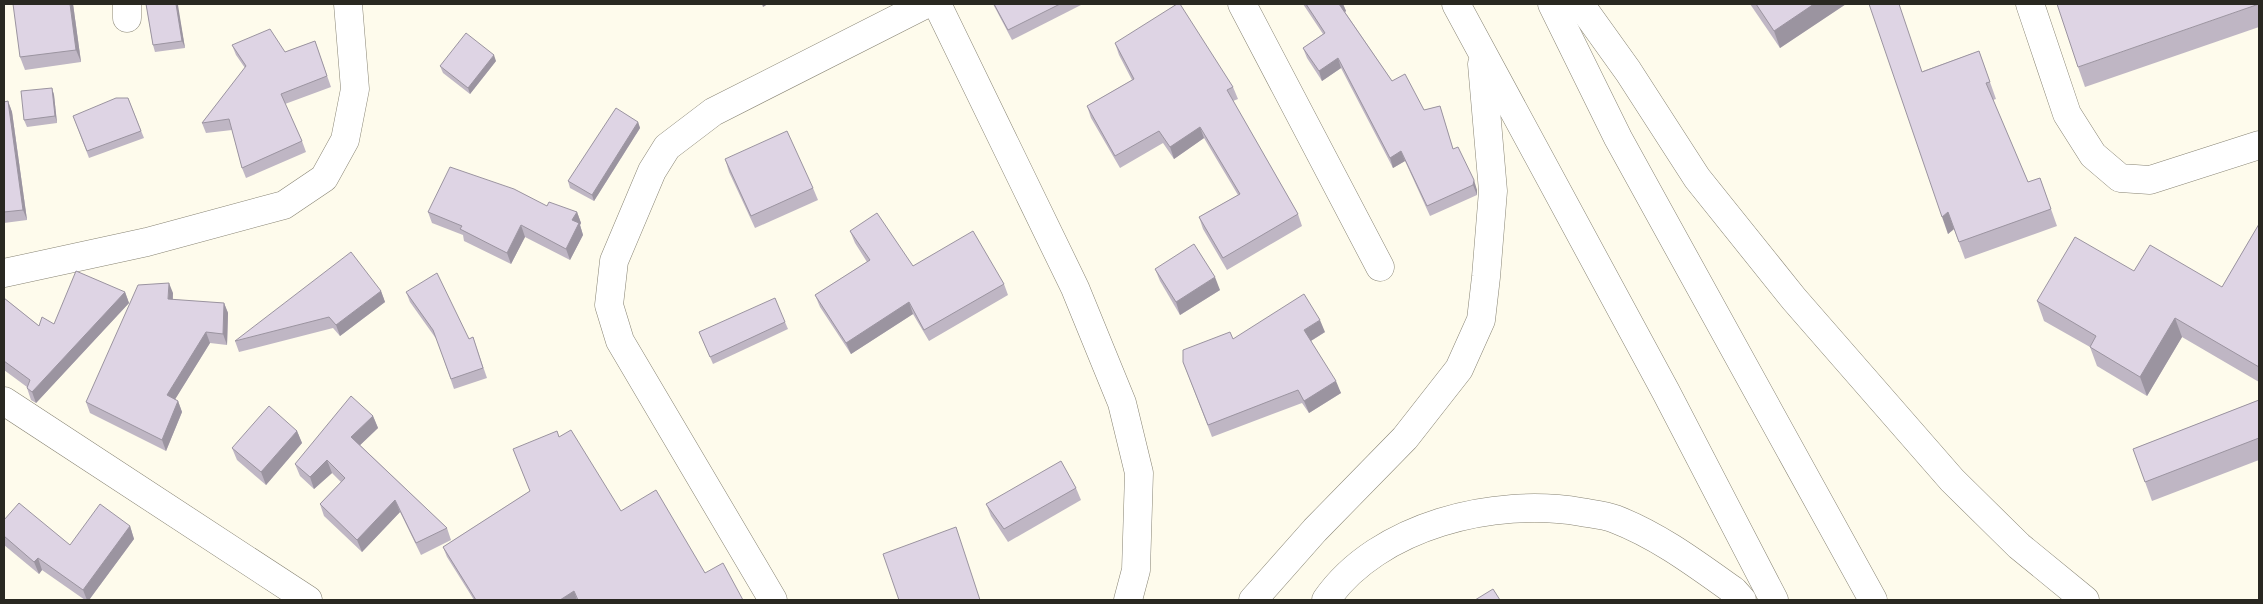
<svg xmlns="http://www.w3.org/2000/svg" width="2263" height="604" font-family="'DejaVu Sans',sans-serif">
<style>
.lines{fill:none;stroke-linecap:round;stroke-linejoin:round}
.minor-casing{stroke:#888474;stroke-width:29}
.trunk-casing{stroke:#888474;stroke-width:29}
.minor{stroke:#fff;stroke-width:28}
.trunk{stroke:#fff;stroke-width:28}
.wall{fill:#bfb6c4}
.shaded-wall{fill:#9b94a0}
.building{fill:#ded4e4;stroke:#9b94a0}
</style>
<rect width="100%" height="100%" fill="#fefbec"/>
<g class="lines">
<defs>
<g id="minor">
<polyline points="127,4 127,18"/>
<polyline points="937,4 1075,288 1122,403 1139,473 1136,570 1128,600"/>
<polyline points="1242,4 1380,267"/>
<polyline points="2030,4 2067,114 2093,155 2120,178 2150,180 2259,145"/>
<polyline points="4,273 147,242 284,205 324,178 345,140 355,89 348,4"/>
<polyline points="4,401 308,600"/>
<polyline points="773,600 620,341 609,305 614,261 652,171 667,147 713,112 926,4"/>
</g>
<g id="trunk">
<polyline points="1456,4 1666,392 1774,600"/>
<polyline points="1552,4 1618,138 1873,600"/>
<polyline points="1580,4 1628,71 1697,178 1794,299 1952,480 2019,546 2085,600"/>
<polyline points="1253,600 1315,530 1405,438 1459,369 1481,320 1486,277 1493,191 1482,64"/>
<path d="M 1326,600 C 1378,525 1495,497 1581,512 C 1592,514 1605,515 1615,519 C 1659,536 1696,564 1734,591 L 1742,600"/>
</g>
</defs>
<use href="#minor" class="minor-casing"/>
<use href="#trunk" class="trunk-casing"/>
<use href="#minor" class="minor"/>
<use href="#trunk" class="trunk"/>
</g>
<g class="wall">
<polygon points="73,4 81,62 25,70 20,57"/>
<polygon points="146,4 177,4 185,48 155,52 153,45"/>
<polygon points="993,4 1083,4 1012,40"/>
<polygon points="1303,4 1343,4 1346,11 1345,12 1392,81 1424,110 1440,106 1453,149 1477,190 1477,195 1430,216 1405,161 1393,168 1341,68 1322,81 1307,58 1303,48 1323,34"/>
<polygon points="1750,4 1846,4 1780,48"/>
<polygon points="2259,4 2259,27 2085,87 2078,67"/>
<polygon points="315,41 331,87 285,104 302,141 306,152 246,178 242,168 232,130 206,133 202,123 245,68 236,55 232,45 285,52"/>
<polygon points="1115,43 1233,87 1238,99 1233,101 1298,214 1302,226 1227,270 1203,229 1199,217 1238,195 1204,138 1174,159 1163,143 1120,168 1091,118 1087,106 1132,80 1119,55"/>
<polygon points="1979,51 1996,99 1993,100 2028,182 2040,178 2057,226 1965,259 1954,229 1948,234 1923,71"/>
<polygon points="496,61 470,94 443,73 440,66"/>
<polygon points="52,88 54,95 57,123 27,127 24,120"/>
<polygon points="128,98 144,138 89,158 73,116"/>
<polygon points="8,101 12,112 27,220 4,223 4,102"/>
<polygon points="638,122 640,128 594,201 570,188 568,181"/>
<polygon points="725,159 813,188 818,200 755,228 729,172"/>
<polygon points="547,206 577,212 581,223 580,225 583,235 570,260 525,237 511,264 464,241 463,235 432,223 428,212"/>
<polygon points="2259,224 2259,382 2182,337 2147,396 2097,366 2090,347 2044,321 2037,301 2134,271 2222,287"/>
<polygon points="850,231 913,266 1004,284 1008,295 929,341 913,314 851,354 820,307 815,295 867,262 855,243"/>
<polygon points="1155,269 1220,290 1180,315 1160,281"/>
<polygon points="381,291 385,302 340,336 333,328 239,352 235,341"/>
<polygon points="125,292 129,303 36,403 31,400 27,388 27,387 4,370 4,298 39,326 54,324"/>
<polygon points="406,292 469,339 473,337 487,378 454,389 437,340 410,302"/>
<polygon points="173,293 173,300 224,303 228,313 227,345 210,343 175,399 178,401 182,412 166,451 90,413 86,402"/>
<polygon points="785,322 788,329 713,364 699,332"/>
<polygon points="1325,332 1311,341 1341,393 1309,413 1302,403 1212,437 1183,362 1233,339"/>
<polygon points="2259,400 2259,460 2152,501 2133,449"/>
<polygon points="373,416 378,428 360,445 447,528 451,540 421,555 400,512 362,552 324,516 320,504 341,482 332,473 314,489 300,476 295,464"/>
<polygon points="297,431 302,443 266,485 237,460 232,448"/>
<polygon points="559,437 621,511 743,600 474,600 447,557 443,547 530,491 513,449"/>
<polygon points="1076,488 1081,500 1008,542 991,516 986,504"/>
<polygon points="4,520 70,545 130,526 134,539 89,600 85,600 42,570 39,574 4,545"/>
</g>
<g class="shaded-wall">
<polygon points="70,4 73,4 81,62 76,50"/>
<polygon points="176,4 177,4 178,5 185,48 182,41"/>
<polygon points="762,4 768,4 763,7"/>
<polygon points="1339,4 1343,4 1346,11 1343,14"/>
<polygon points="1814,4 1846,4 1780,48 1774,31"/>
<polygon points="494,55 496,61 470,94 468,88"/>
<polygon points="1338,58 1341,68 1322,81 1319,71"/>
<polygon points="52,88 54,95 57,123 55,116"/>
<polygon points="8,101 12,112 27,220 23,210"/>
<polygon points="638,122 640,128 594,201 592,195"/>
<polygon points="1200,127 1204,138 1174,159 1170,147"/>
<polygon points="1401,151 1405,161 1393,168 1390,158"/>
<polygon points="1474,180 1477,190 1477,195 1473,185"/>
<polygon points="577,212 581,223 580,225 583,235 570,260 566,249 572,220"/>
<polygon points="1948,212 1954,229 1948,234 1942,217"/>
<polygon points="521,225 525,237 511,264 507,253"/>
<polygon points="1215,277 1220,290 1180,315 1176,302"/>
<polygon points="169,283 173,293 172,310 168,299"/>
<polygon points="381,291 385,302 340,336 336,325"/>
<polygon points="125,292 129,303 36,403 32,392"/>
<polygon points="909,302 913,314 851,354 846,343"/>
<polygon points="224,303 228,313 227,345 223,334"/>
<polygon points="2175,318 2182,337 2147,396 2140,377"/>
<polygon points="1320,320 1325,332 1309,342 1304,330"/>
<polygon points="206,332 210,343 171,406 167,395"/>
<polygon points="1336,381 1341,393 1309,413 1304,401"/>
<polygon points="178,401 182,412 166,451 162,440"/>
<polygon points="373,416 378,428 356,449 351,437"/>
<polygon points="297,431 302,443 266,485 261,472"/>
<polygon points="327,460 332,473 314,489 310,477"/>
<polygon points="395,500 400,512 362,552 357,540"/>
<polygon points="130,526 134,539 89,600 87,600 83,590"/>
<polygon points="38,558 42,570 39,574 34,562"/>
<polygon points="574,591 577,600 560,600"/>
</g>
<g class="building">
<polygon points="13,4 70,4 76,50 20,57"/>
<polygon points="146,4 176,4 182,41 153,45"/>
<polygon points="994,4 1060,4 1008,30"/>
<polygon points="1177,4 1180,4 1233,87 1227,90 1298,214 1223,258 1199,217 1240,194 1200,127 1170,147 1159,131 1115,156 1087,106 1134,79 1115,43"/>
<polygon points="1306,4 1339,4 1392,81 1405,74 1424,110 1440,106 1453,149 1458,147 1474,180 1473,185 1427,206 1401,151 1390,158 1338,58 1319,71 1303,48 1325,33"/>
<polygon points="1756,4 1814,4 1774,31"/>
<polygon points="1869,4 1899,4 1922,72 1979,51 1990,82 1986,83 2028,182 2040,178 2051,209 1959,242 1948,212 1942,217"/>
<polygon points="2057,4 2259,4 2078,67"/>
<polygon points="270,29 285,52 315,41 327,76 281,94 302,141 242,168 229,119 202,123 246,66 232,45"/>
<polygon points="466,33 494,55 468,88 440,66"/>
<polygon points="52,88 55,116 24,120 21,91"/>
<polygon points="116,98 128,98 141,131 87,151 73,116"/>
<polygon points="8,101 23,210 4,212 4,102"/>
<polygon points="616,108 638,122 592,195 568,181"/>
<polygon points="787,131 813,188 751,216 725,159"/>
<polygon points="450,167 514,189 547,206 549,202 577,212 572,220 579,223 566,249 521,225 507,253 460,229 462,226 428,212"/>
<polygon points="877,213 913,266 973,231 1004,284 924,330 909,302 846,343 815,295 870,260 850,231"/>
<polygon points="2259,224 2259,367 2175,318 2140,377 2090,347 2096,336 2037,301 2075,237 2134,271 2150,245 2222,287"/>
<polygon points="1194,244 1215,277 1176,302 1155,269"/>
<polygon points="351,252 381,291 336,325 329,317 235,341"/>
<polygon points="76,271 125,292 32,392 27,388 30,380 4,361 4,298 39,326 42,317 54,324"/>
<polygon points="437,273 469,339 473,337 483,368 451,379 433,330 406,292"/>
<polygon points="169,283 168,299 224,303 223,334 206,332 167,395 178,401 162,440 86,402 138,285"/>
<polygon points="1304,294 1320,320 1304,330 1336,381 1304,401 1298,390 1208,425 1183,362 1183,350 1230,332 1233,339"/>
<polygon points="775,298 785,322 710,357 699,332"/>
<polygon points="351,396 373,416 351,437 447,528 416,543 395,500 357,540 320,504 345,478 327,460 310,477 295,464"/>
<polygon points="2259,400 2259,438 2145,482 2133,449"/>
<polygon points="269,406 297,431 261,472 232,448"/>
<polygon points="571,430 621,511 656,490 705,573 723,563 743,600 578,600 574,591 560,600 476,600 443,547 530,491 513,449 557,431 559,437"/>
<polygon points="1061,461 1076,488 1004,529 986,504"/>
<polygon points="19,503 70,545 100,504 130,526 83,590 38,558 34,562 4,536 4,520"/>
<polygon points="956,527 980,600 899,600 883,554"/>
<polygon points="1493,589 1500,600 1475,600"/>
</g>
<rect width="2263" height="604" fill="none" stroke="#292821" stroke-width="10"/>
</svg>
